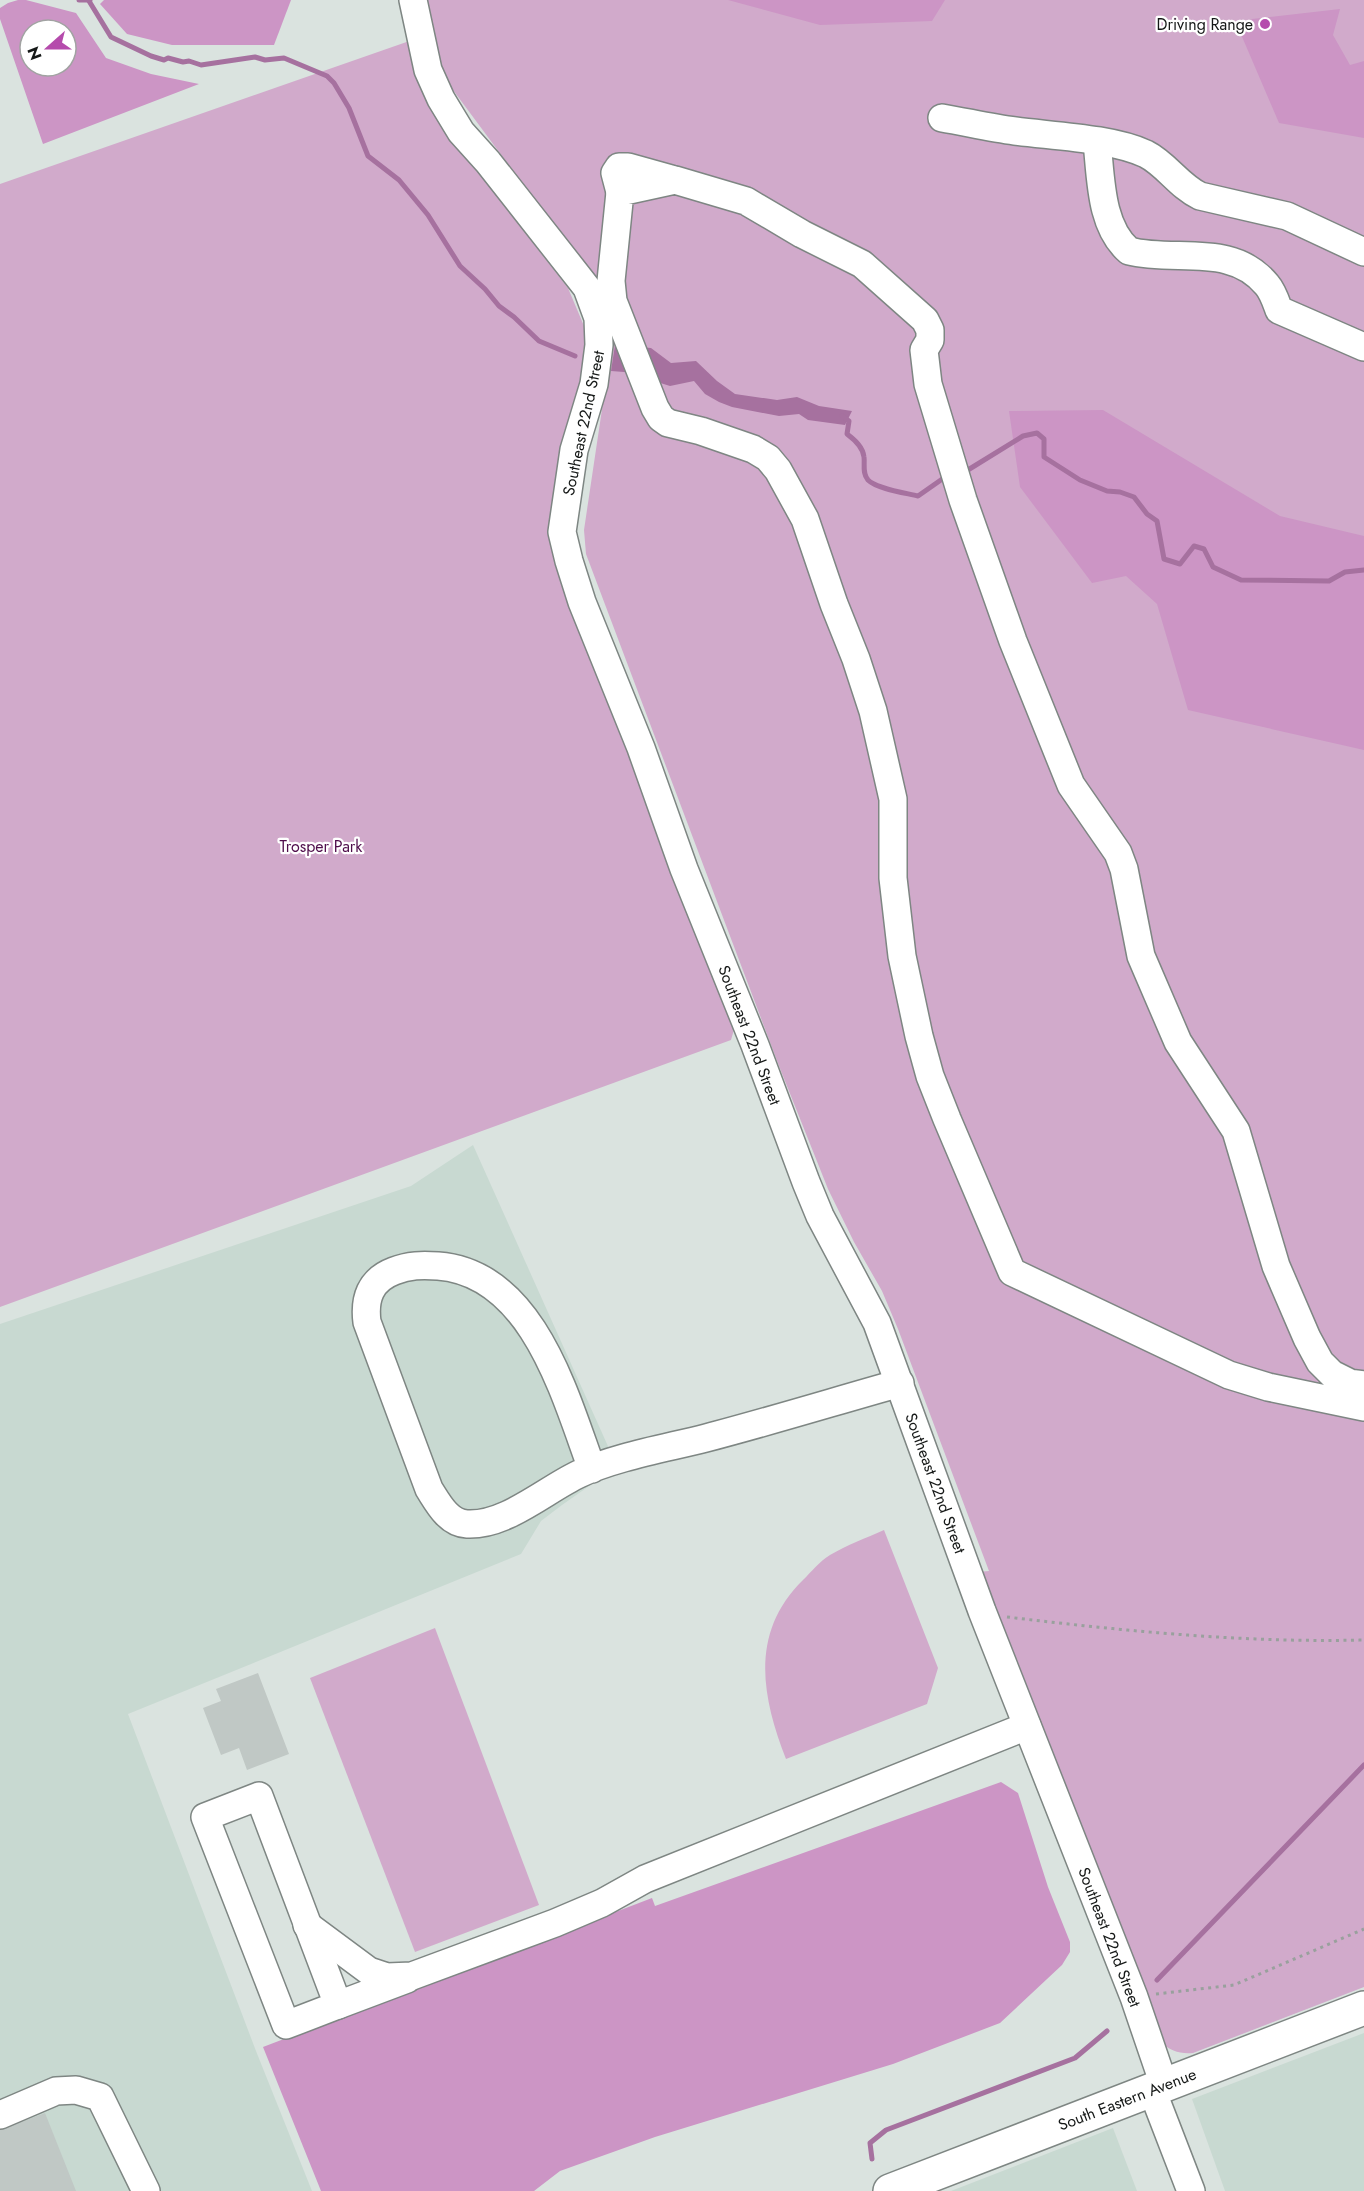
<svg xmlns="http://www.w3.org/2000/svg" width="1364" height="2191" font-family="Jost,sans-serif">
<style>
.built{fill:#c8d9d1}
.green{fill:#d1aacb}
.forest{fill:#cc95c5;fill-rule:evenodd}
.water{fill:#a6719f}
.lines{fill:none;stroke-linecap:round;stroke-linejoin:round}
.stream{stroke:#a6719f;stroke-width:5}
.building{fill:#c0c8c5}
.minor-casing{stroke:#7e8683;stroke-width:30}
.major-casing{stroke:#7e8683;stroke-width:36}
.path{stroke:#99a09d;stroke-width:3;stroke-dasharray:3 4.5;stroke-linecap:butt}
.minor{stroke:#fff;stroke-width:27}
.major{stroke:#fff;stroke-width:33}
.poi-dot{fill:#b54bac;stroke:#fff;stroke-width:2}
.labels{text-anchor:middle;stroke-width:4.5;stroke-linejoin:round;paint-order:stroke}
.poi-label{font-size:16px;fill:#151817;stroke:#fff;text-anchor:end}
.street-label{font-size:16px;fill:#151817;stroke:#fff}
.park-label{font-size:16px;fill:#4f0d4b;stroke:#fff}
</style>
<rect width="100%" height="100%" fill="#dae3df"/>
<g class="built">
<polygon points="473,1145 620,1473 592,1484 562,1505 541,1521 521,1554 128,1714 256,2051 312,2191 0,2191 0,1324 411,1186"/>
<polygon points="1364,2033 1364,2191 1225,2191 1192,2099"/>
<polygon points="1113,2128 1137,2191 951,2191"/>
</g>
<g class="green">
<path d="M 427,0 L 1364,0 L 1364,1987 L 1193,2053 C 1179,2054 1171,2051 1160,2042 L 978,1572 L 989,1571 L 898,1329 L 882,1291 L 854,1242 L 828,1189 L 779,1066 L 586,554 L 584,530 L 611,349 L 604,293 L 450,86 L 435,48 Z"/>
<polygon points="418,38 454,141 568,288 584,326 584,346 581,383 554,507 735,1026 731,1040 0,1307 0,184"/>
<path d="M 884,1530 L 938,1668 L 927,1704 L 786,1759 C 761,1695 750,1632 803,1580 C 811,1572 820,1561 830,1555 C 847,1545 866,1538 884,1530 Z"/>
<polygon points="435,1628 539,1905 415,1952 310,1678"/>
</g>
<g class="forest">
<path d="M 18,0 L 26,0 L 76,13 L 106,58 L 151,74 L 199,84 L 43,144 L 0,19 L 0,8 L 8,3 ZM 30,30 L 66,30 L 66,66 L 30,66 Z"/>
<polygon points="104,0 291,0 274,45 172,45 127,34 100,4"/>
<polygon points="728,0 945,0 932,21 820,25"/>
<polygon points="1340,9 1333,35 1350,65 1364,61 1364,138 1279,123 1240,32 1252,19"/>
<polygon points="1103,410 1280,516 1364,536 1364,750 1188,710 1157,604 1126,576 1092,583 1020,487 1009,411"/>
<polygon points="1001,1782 1018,1793 1048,1887 1070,1942 1070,1952 1062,1965 1000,2023 893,2064 655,2137 560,2171 534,2191 321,2191 263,2047 652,1898 655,1906"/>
</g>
<polygon class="water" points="615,345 651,348 671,363 696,361 717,381 735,394 777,400 797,397 819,406 852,411 845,425 808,420 799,414 779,416 732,407 719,402 705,394 694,381 670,386 651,380 637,373 611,371"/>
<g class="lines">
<g class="stream">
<polyline points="79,0 90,0"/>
<polyline points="89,1 111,37 151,56 164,60 168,58 183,62 189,61 201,65 255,57 265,60 284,58 327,76 334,83 349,108 368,156 399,180 428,215 460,266 485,289 499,306 514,317 539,341 575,356"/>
<path d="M 842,416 L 849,421 L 847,434 C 855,440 863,447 864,457 C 865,465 862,473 868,480 C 877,489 906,493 918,496 L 948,475"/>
<polyline points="963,473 1023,436 1037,433 1044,439 1044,457 1080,480 1107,491 1120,492 1134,497 1147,514 1157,521 1164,559 1180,564 1194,546 1204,549 1213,567 1241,580 1329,581 1345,572 1364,570"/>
<polyline points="1157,1980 1364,1765"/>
<polyline points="872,2159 870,2143 886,2130 1075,2058 1107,2031"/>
</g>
</g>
<g class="building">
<polygon points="258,1673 289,1754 247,1770 239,1748 221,1755 203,1708 221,1701 216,1689"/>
<polygon points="45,2113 76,2191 0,2191 0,2130"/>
</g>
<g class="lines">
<defs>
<g id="minor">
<polyline points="413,0 428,70 441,99 461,132 488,162 587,288 598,318 599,345 594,384 574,450 562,532 569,561 582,602 641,748 684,869 755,1045 806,1182 820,1216 877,1323 982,1611 1134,1997 1164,2085"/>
<path d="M 942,118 C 966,122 991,128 1015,131 C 1052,136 1112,138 1146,154 C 1166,164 1179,186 1200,196 L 1287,216 L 1364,252"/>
<path d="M 1097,142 C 1101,178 1100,226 1129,251 C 1176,263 1232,242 1267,285 C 1273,292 1276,302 1279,310 L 1364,347"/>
<polyline points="620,192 615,173 619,167 628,167 671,179"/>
<polyline points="1364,1385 1350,1383 1332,1374 1320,1362 1307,1338 1276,1266 1236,1131 1178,1042 1141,956 1124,869 1118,853 1071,785 1013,641 963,500 928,384 924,350 930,340 930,330 925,320 862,264 802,234 746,201 675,180 620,192 611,281 613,301 655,408 661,418 668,423 701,431 753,449 768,458 778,470 805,519 834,604 856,659 873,711 893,799 893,878 902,956 919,1036 930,1076 947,1119 1012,1272 1229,1375 1268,1387 1364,1407"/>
<path d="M 592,1469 C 565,1396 533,1273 438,1266 C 422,1265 409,1265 394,1271 C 370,1280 364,1299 367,1322 L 429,1489 C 438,1503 448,1523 467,1524 C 506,1526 545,1490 579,1474 C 614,1457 667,1448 706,1438 C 771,1421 836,1401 900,1383"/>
<polygon points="259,1796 338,2005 286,2025 205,1817"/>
<polyline points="307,1925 369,1971 387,1977 412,1976 555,1923 602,1903 645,1879 1027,1726"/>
<polyline points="338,2005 407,1979"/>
<polyline points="1152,2090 1191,2191"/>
<polyline points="0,2115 56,2091 76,2090 100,2097 146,2191"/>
</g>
<polyline id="major" points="890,2191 1364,2008"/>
</defs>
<use href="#minor" class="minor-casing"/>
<use href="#major" class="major-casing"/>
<g class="path">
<path d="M 1007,1617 C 1125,1631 1245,1643 1364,1640"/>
<polyline points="1156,1994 1234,1985 1364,1929"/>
</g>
<use href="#minor" class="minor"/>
<use href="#major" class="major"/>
</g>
<circle class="poi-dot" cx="1265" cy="24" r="6"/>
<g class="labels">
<g class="poi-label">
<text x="1253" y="30">Driving Range</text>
</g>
<g class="street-label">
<text transform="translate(583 423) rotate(-78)" y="6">Southeast 22nd Street</text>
<text transform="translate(750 1035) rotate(69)" y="6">Southeast 22nd Street</text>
<text transform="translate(936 1483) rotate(70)" y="6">Southeast 22nd Street</text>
<text transform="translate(1110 1937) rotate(69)" y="6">Southeast 22nd Street</text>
<text transform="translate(1127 2099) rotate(-21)" y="6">South Eastern Avenue</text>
</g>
<g class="park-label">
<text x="321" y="852">Trosper Park</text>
</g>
</g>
<g transform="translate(48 48) rotate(249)"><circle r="28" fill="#ffffff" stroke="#a1a3a2" stroke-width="1.5"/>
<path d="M0-4.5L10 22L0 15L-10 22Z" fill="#b54bac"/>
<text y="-9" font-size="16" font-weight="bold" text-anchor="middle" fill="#151817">N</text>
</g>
</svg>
